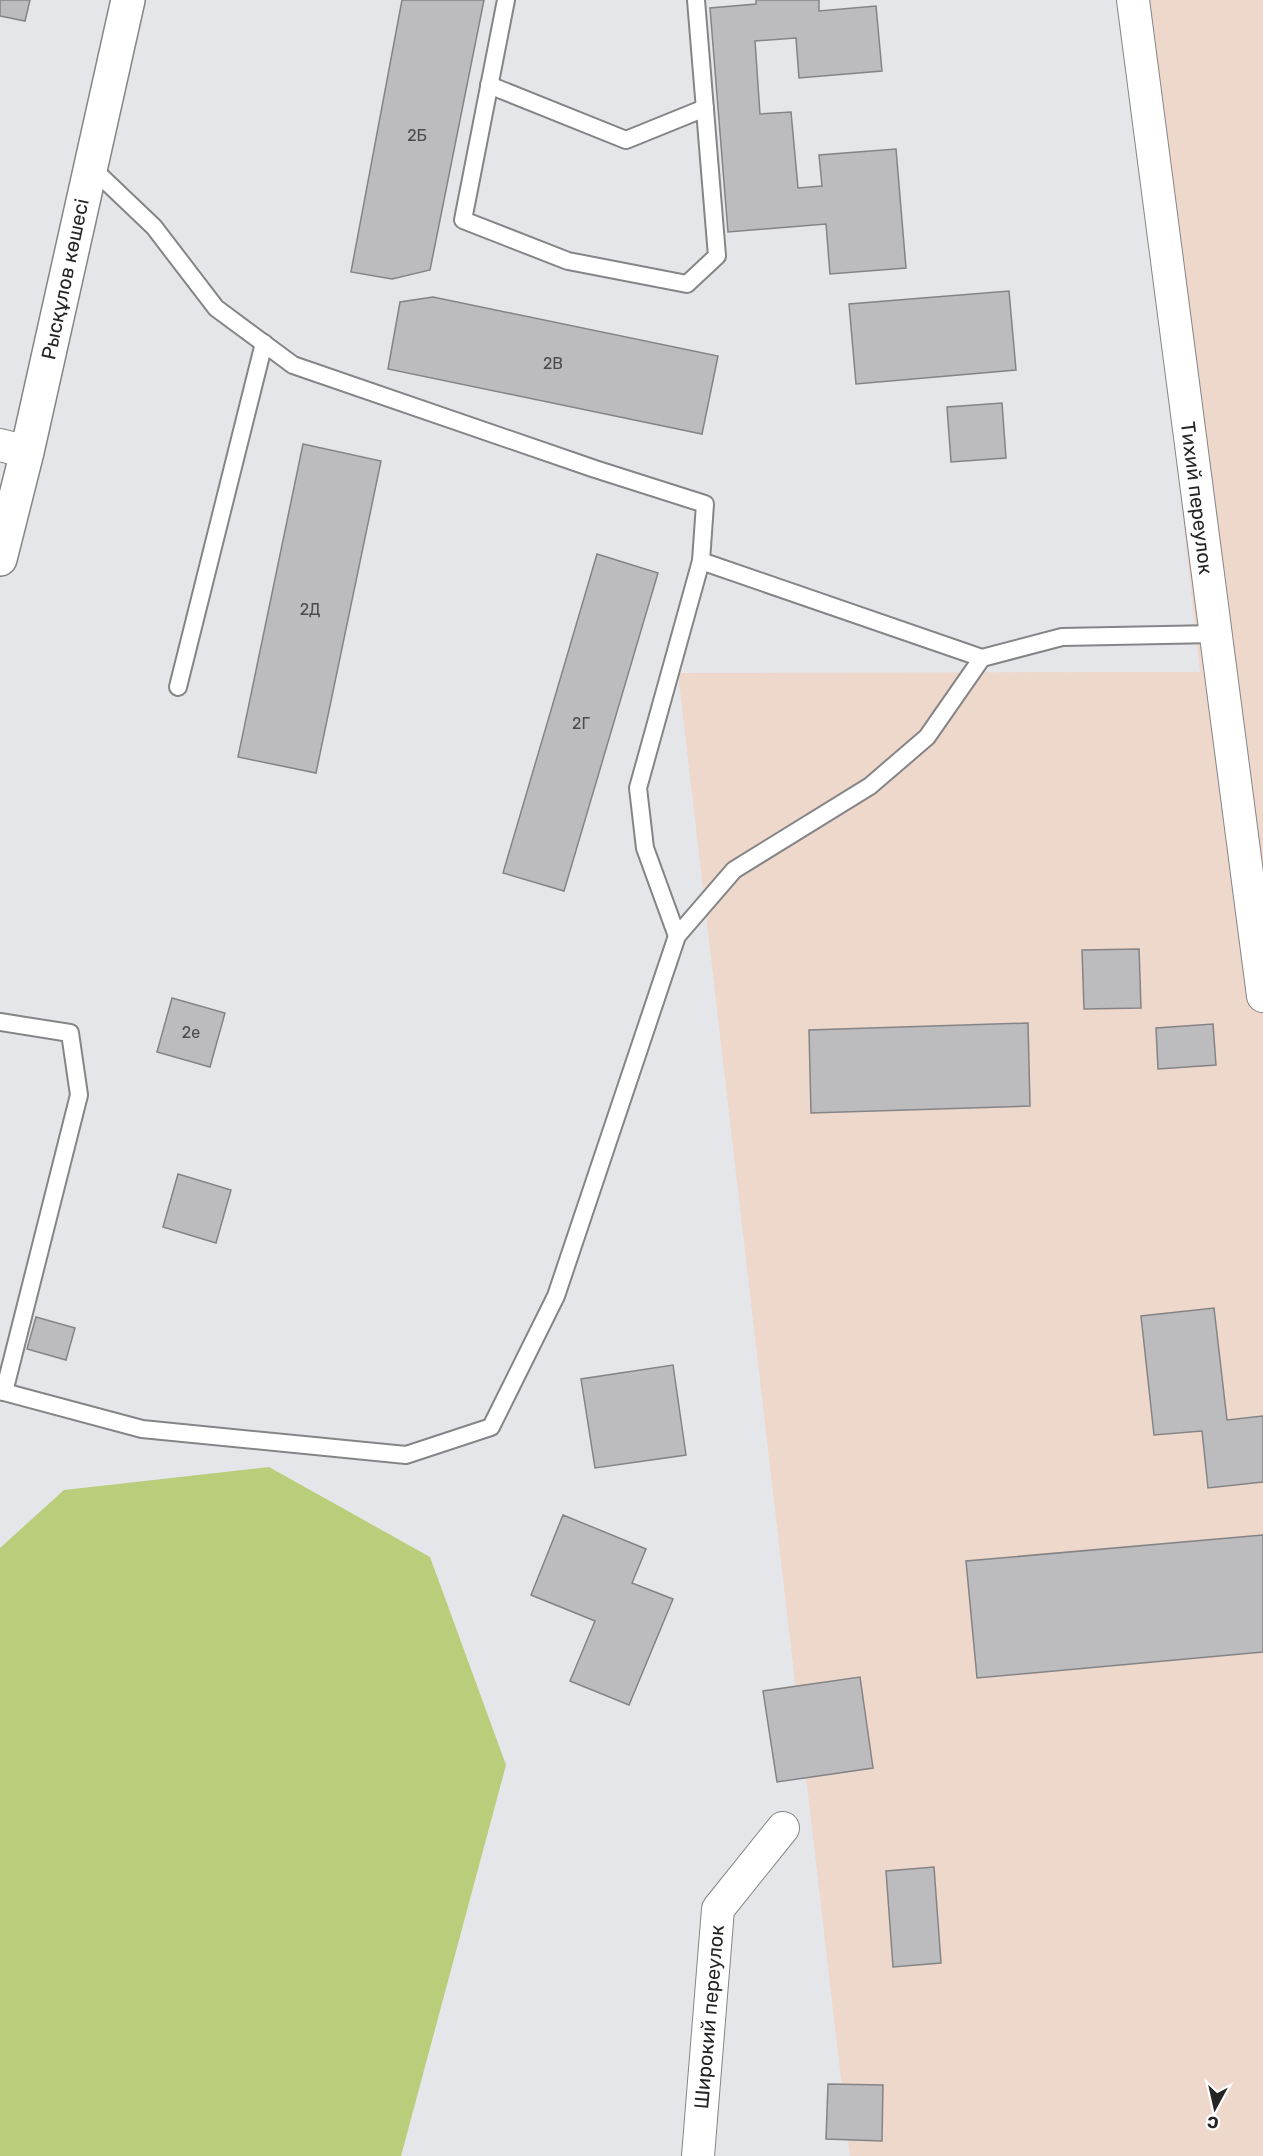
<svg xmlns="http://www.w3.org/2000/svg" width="1263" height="2156" font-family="Rubik,sans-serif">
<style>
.industrial{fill:#eed7cb}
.green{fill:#bacd7b}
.building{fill:#bcbbbe;stroke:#848486;stroke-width:1.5}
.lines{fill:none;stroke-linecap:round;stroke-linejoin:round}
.lane-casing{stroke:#858588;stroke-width:20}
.street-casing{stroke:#858588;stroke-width:34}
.secondary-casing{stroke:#858588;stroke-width:36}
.lane{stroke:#fff;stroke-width:16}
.street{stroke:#fff;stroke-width:32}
.secondary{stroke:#fff;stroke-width:33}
.labels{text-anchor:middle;stroke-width:4.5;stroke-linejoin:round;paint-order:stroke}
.number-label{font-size:16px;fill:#4b4a4c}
.street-label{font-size:20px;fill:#252526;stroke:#fff}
</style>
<rect width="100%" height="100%" fill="#e5e6e9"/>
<polygon class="industrial" points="1126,0 1263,0 1263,2156 850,2156 678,673 1200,672"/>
<polygon class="green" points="269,1467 430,1557 506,1765 401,2156 0,2156 0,1548 64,1490"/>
<g class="building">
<polygon points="0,0 30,0 25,21 0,16"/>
<polygon points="402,0 484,0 430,270 392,279 351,272"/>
<polygon points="756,0 819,0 819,11 876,6 882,71 799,78 796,38 755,41 760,114 791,112 798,188 822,186 819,155 896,149 906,268 830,274 826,224 728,232 710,8 756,4"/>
<polygon points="1009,291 1016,370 856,384 849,304"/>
<polygon points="433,297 718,356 702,434 388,369 400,302"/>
<polygon points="1002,403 1006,458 951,462 947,407"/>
<polygon points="303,444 381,461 316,773 238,757"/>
<polygon points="597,554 658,573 564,891 503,873"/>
<polygon points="1139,949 1141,1008 1084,1009 1082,950"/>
<polygon points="172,998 225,1013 210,1067 157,1052"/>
<polygon points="1028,1023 1030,1106 811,1113 809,1030"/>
<polygon points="1213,1024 1216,1065 1158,1069 1156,1028"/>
<polygon points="178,1174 231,1190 216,1243 163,1227"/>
<polygon points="1214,1308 1227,1420 1263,1416 1263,1482 1208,1488 1202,1431 1154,1435 1141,1316"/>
<polygon points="36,1317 75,1328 66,1360 27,1349"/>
<polygon points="673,1365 686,1455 595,1468 581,1379"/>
<polygon points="563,1515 646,1549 632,1583 673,1599 629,1705 570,1681 595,1621 531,1595"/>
<polygon points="1263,1535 1263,1652 977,1678 966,1561"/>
<polygon points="860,1677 873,1768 777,1782 763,1691"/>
<polygon points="934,1867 941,1963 893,1967 886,1871"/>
<polygon points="828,2084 883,2085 882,2141 826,2139"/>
</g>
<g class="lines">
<defs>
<g id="lane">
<polyline points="506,0 463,220 568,261 687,284 717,256 696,0"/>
<polyline points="489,85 626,140 705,108"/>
<polyline points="90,166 154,227 216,308 293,365 595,469 705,504 701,561 982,658 1062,637 1215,634"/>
<polyline points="178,687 264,343"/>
<polyline points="677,936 645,848 638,788 701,561"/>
<polyline points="0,1022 70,1033 79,1095 4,1392"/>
<polyline points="0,1391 142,1429 406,1455 491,1427 556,1296 677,936 734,870 870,786 927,737 982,658"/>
</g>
<g id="street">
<polyline points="1133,0 1263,996"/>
<polyline points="0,445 27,452"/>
<polyline points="698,2156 718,1909 783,1828"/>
</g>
<polyline id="secondary" points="0,559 27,452 128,0"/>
</defs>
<use href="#lane" class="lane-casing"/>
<use href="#street" class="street-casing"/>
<use href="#secondary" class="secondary-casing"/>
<use href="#lane" class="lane"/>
<use href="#street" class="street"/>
<use href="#secondary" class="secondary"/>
</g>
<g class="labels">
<g class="number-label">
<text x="417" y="141">2Б</text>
<text x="553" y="369">2В</text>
<text x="310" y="615">2Д</text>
<text x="581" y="729">2Г</text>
<text x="191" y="1038">2е</text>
</g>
<g class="street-label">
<text transform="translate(65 279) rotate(-78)" y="7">Рысқұлов көшесі</text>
<text transform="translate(1197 498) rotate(83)" y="7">Тихий переулок</text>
<text transform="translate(709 2017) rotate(-85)" y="7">Широкий переулок</text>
</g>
</g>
<g transform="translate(1215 2108) rotate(188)" stroke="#ffffff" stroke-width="4.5" paint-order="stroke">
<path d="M0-4.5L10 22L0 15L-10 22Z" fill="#252526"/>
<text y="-9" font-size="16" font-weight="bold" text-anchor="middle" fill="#252526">С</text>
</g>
</svg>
